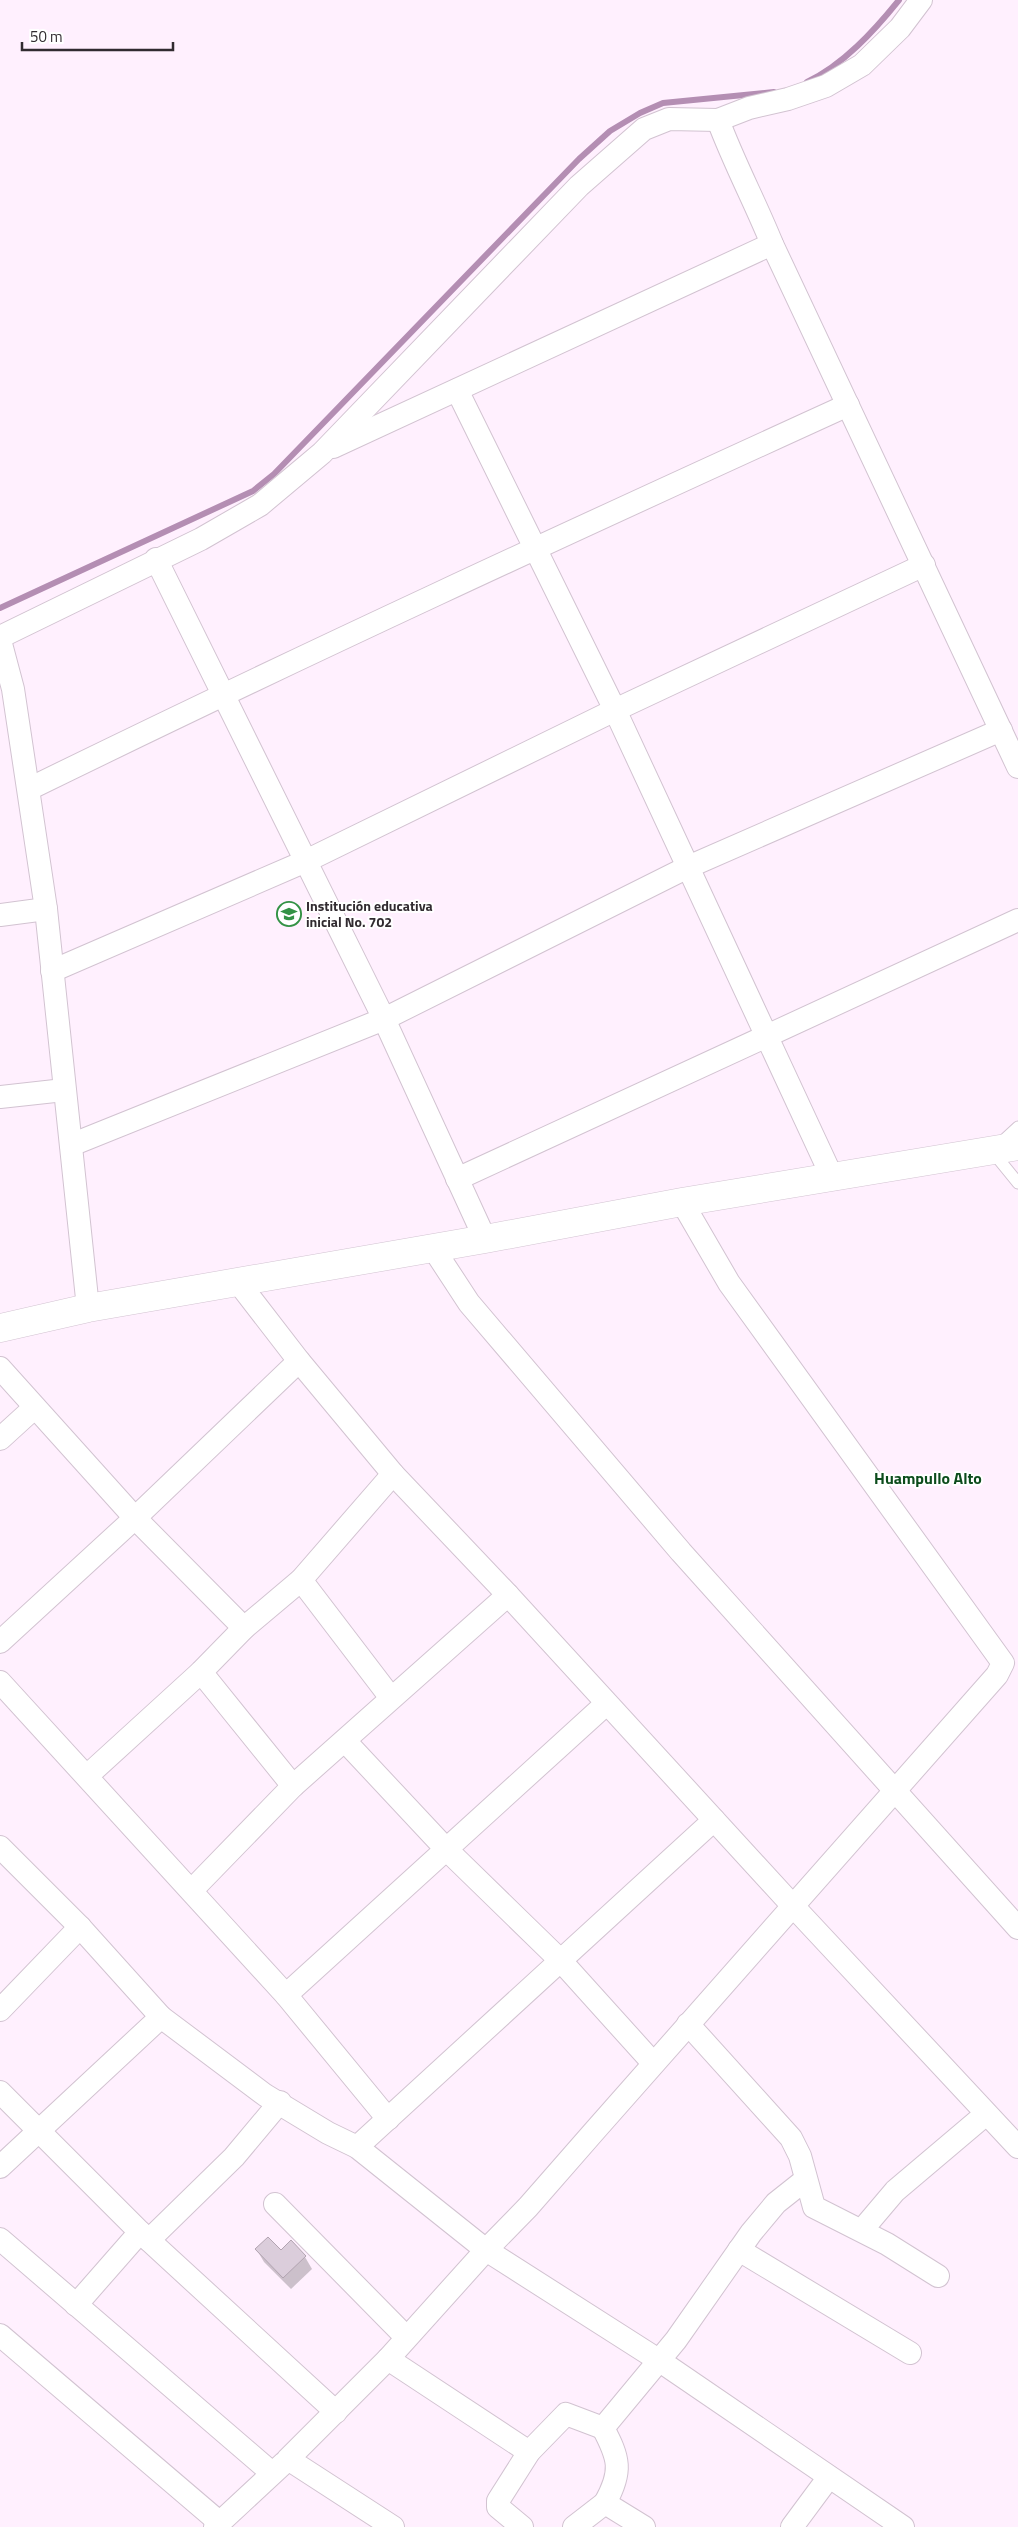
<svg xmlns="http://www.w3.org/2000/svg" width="1018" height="2527" font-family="'Titillium Web',sans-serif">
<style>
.shadow{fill:#0003}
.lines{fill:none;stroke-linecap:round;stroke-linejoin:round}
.stream{stroke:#b48eb3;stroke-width:6}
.building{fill:#dbcddb;stroke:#b2a4b1}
.lane-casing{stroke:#d2c3d1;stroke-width:13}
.street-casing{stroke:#d2c3d1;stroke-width:24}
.secondary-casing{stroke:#d2c3d1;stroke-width:29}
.lane{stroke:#fff;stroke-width:11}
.street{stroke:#fff;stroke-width:22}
.secondary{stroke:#fff;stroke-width:28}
.labels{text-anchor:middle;stroke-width:4;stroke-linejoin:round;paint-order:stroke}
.poi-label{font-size:14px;font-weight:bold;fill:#312b30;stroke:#fff;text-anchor:start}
.quarter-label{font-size:16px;font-weight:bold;fill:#0c4c1c;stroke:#fff}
</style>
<rect width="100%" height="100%" fill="#fff0fe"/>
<polygon class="shadow" points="257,2250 305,2257 312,2269 291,2289 264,2262"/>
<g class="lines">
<g class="stream">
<path d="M 807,82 C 843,65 874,31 899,0"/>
<polyline points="0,608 253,491 274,474 579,159 610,131 640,113 663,103 774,92"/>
</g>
</g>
<polygon class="building" points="268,2237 281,2250 291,2240 306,2256 283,2278 255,2249"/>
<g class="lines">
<defs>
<polyline id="lane" points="1018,1127 992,1151 1018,1183"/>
<g id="street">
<path d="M 718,120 C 734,163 755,202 772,244 L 1018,767"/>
<polyline points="457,390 615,710 833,1179"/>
<polyline points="333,447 772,244"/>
<polyline points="156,559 384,1019 485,1239"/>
<polyline points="0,637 201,539 260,505 322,453 579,186 644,129 669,119 718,120 749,108 788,99 826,86 862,65 900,28 921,0"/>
<polyline points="0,640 13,689 46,909 88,1308"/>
<path d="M 29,789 C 300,656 574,530 848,405"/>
<polyline points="0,915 46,909"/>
<polyline points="52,971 306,861 615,710 924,565"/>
<polyline points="0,1097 64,1090"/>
<polyline points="71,1145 384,1019 688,867 1001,730"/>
<polyline points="457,1179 1018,920"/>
<polyline points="433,1248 469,1303 681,1552 1018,1928"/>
<polyline points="238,1282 299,1361 393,1474 508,1595 792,1905 1018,2147"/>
<polyline points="0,1368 135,1518 244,1628"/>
<polyline points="0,1439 34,1408"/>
<polyline points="301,1580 391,1698"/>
<polyline points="0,1642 135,1518 299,1361"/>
<polyline points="201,1672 293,1786"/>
<polyline points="0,1682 286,1995 388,2119"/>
<polyline points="345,1741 446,1849 561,1961 653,2063"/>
<polyline points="87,1776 201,1672 244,1628 301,1580 393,1474"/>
<polyline points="0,1847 80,1927 161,2017 265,2095 328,2133 357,2147 486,2250 660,2361 903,2527"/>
<polyline points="192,1890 293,1786 508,1595"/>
<polyline points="286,1995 606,1704"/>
<polyline points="0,2010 80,1927"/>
<polyline points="688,2024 791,2138 800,2156 814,2207 887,2244 938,2276"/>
<polyline points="0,2092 140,2232 336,2412"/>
<polyline points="357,2147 714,1820"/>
<polyline points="0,2167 161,2017"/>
<polyline points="275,2204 406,2337"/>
<polyline points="862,2230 895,2191 986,2114"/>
<polyline points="0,2239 272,2473"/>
<polyline points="149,2240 234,2157 280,2102"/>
<polyline points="739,2250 910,2353"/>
<polyline points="76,2305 140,2232"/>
<polyline points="0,2335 219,2522"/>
<polyline points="388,2359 529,2452"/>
<path d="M 603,2428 C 619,2458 623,2471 605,2503"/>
<polyline points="215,2527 284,2463"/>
<path d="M 393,2527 L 288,2459 L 388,2359 L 486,2250 L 528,2207 C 683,2029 841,1854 997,1675 L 1003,1663 L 729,1283 L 682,1202"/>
<polyline points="522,2527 498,2507 498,2501 529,2452 566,2414 603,2428 676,2340 751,2233 776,2203 805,2180"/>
<polyline points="574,2527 605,2503 644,2527"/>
<polyline points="792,2527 829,2477"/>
</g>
<polyline id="secondary" points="0,1328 88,1308 485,1239 682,1202 1018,1146"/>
</defs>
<use href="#lane" class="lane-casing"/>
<use href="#street" class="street-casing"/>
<use href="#secondary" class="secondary-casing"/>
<use href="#lane" class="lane"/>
<use href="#street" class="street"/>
<use href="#secondary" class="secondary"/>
</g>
<defs>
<symbol id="school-ring" viewBox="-11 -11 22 22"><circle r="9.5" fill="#fff" stroke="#339245" stroke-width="1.5"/><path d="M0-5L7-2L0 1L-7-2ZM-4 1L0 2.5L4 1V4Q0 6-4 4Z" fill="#339245"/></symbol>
</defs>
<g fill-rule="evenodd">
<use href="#school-ring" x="275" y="900" width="28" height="28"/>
</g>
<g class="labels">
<g class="poi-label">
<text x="306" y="911">Institución educativa<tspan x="306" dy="16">inicial No. 702</tspan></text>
</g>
<g class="quarter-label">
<text x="928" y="1484">Huampullo Alto</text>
</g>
</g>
<path d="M22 42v8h151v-8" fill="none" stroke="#312b30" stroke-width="2.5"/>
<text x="30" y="42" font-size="15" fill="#312b30" stroke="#ffffff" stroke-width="4" paint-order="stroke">50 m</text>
</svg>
